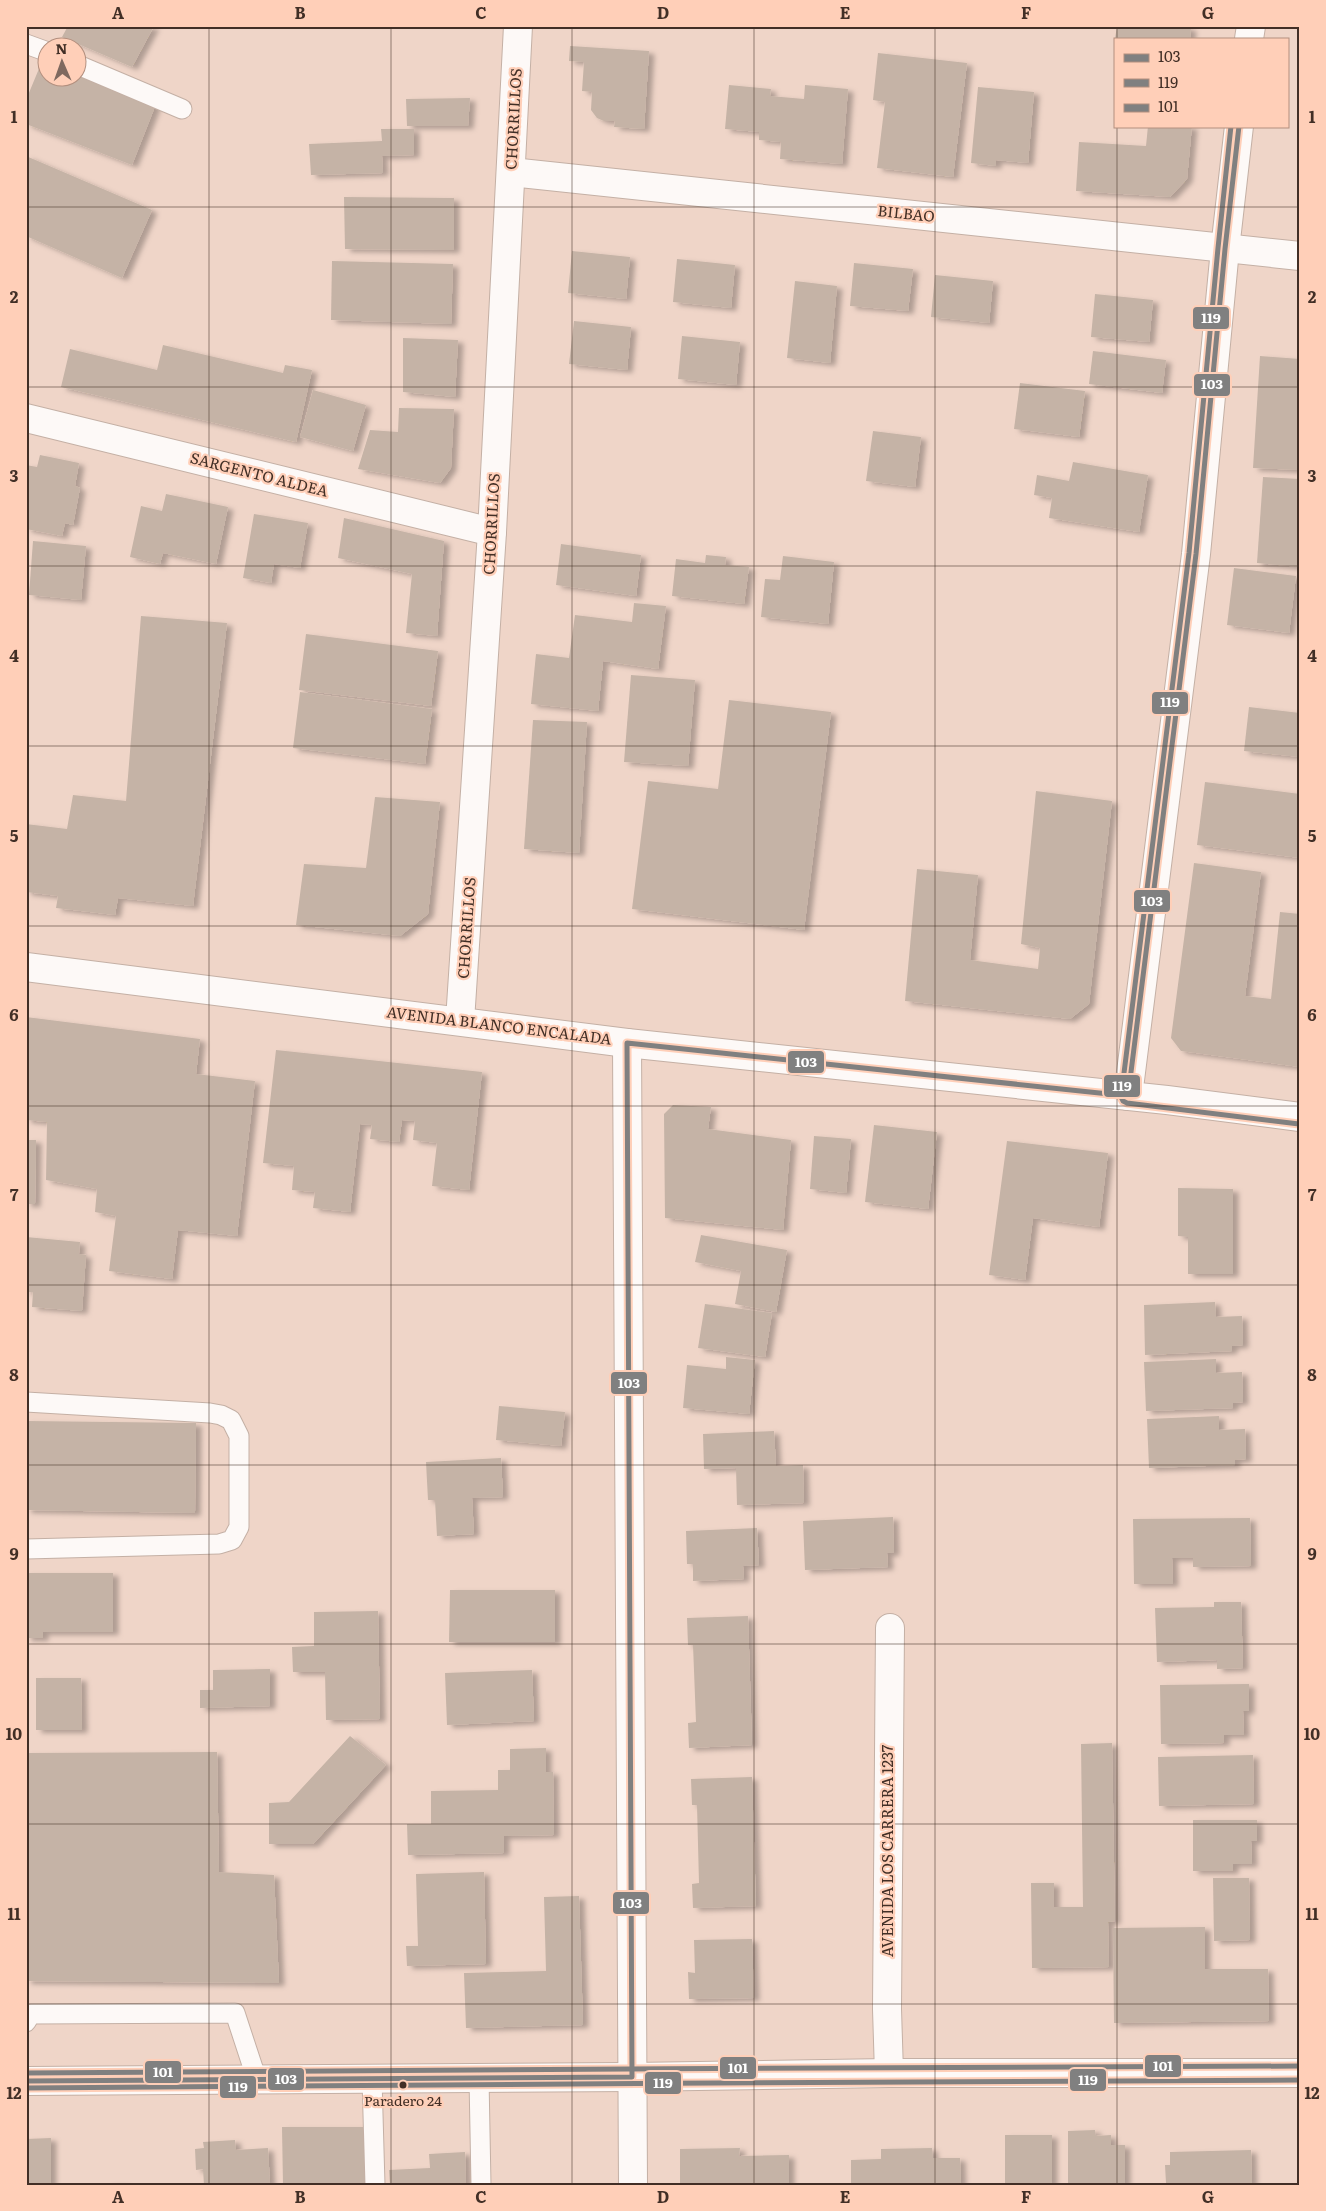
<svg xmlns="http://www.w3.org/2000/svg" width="1326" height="2211" font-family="Literata,serif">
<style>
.building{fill:#c5b3a6;filter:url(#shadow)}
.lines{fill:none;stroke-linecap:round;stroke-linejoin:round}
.service-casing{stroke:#c4b0a5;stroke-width:21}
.minor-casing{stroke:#c4b0a5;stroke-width:30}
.tertiary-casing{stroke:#c4b0a5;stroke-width:30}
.primary-casing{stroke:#c4b0a5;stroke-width:30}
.service{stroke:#fdf9f7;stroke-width:19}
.minor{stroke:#fdf9f7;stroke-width:28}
.tertiary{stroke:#fdf9f7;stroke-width:28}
.primary{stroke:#fdf9f7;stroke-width:28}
.bus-1-casing{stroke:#ffcfb8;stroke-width:9}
.bus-2-casing{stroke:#ffcfb8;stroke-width:9}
.bus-3-casing{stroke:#ffcfb8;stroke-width:9}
.bus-1{stroke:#808080;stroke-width:5}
.bus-2{stroke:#808080;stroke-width:5}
.bus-3{stroke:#808080;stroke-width:5}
.grid{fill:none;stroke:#422f26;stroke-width:1;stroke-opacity:0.55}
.bus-dot{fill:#422f26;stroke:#ffcfb8;stroke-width:2}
.labels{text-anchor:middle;stroke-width:4.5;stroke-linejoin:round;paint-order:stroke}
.bus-label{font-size:14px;fill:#422f26;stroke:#ffcfb8}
.street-label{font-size:15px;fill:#422f26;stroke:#ffcfb8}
.line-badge{stroke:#ffcfb8;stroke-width:2}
.badge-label{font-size:14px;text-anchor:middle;font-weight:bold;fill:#fff}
.neatline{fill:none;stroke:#422f26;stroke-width:2}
.grid-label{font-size:16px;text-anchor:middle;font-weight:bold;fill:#422f26}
</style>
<defs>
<filter id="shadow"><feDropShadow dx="5.5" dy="3" stdDeviation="2.5" flood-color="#0004"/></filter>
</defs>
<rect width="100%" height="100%" fill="#efd5c8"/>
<g class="building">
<polygon points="68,26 154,26 132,67 62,37"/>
<polygon points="1117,26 1179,26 1191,28 1190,39 1115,39"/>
<polygon points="570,46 649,51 644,129 614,127 615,121 604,121 597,118 591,110 592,92 582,91 584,62 569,61"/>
<polygon points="878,53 967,63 953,177 877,168 885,102 873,100"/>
<polygon points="43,59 48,61 48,78 78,78 78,73 156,104 132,165 26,124 26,100"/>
<polygon points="729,85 771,89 770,96 804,99 805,85 848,89 842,164 780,159 781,142 759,140 759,132 725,129"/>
<polygon points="978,87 1034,92 1028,163 996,160 996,166 971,163"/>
<polygon points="470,98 468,126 407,126 406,99"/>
<polygon points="1148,126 1192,126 1187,179 1170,197 1076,191 1079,142 1146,146"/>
<polygon points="381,129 414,129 414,155 382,156 383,173 311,175 309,144 382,141"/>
<polygon points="26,156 152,210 122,278 26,236"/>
<polygon points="344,197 454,198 454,250 345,249"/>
<polygon points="572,251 630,257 626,299 568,293"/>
<polygon points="677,259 735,265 731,308 673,302"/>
<polygon points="332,261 453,264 451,324 331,320"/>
<polygon points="854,263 913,269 908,311 850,306"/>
<polygon points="935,275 993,281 989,323 931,317"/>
<polygon points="795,281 837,286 830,363 787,358"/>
<polygon points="1095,294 1153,300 1149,342 1091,337"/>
<polygon points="574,321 631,327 627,370 569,364"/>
<polygon points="682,336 740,342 736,385 678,379"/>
<polygon points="403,338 458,340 455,397 403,392"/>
<polygon points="163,345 283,373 285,365 312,370 296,442 61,387 70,349 157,370"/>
<polygon points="1093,351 1166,360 1162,393 1089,384"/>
<polygon points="1260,356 1300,359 1300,470 1253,468"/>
<polygon points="1020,383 1085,391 1079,437 1014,429"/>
<polygon points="313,390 366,405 353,451 300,437"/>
<polygon points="399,408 454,409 451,468 440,483 358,469 370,430 398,432"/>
<polygon points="873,431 921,437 915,487 866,481"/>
<polygon points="40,455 79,463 75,486 80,488 73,525 65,523 62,536 26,529 26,465 37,467"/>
<polygon points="1073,462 1148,475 1139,532 1049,518 1052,498 1034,495 1037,475 1069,481"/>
<polygon points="1263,477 1300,479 1300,567 1257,563"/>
<polygon points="166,494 228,507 216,564 163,553 160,564 130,557 141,506 162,511"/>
<polygon points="254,514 308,523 300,568 274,564 271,583 243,578"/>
<polygon points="344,518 444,541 437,636 406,633 412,574 338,558"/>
<polygon points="33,541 86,546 81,600 29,595"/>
<polygon points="561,544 641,555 636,596 556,585"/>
<polygon points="706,555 726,557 725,565 749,567 744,604 672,596 676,559 705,563"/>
<polygon points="783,556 834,562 828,624 761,617 765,579 780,580"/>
<polygon points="1234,568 1296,576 1289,633 1227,625"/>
<polygon points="634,603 666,606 658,669 603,661 598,711 531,704 536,654 569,658 575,615 632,622"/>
<polygon points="141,616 227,623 193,906 118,898 115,915 56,908 58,896 26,892 26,824 67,829 73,795 126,801"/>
<polygon points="306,634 438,651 431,706 299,690"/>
<polygon points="631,675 695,680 688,766 624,762"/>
<polygon points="300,692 432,709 425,764 293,748"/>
<polygon points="729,700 831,712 804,930 632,909 648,781 718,789"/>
<polygon points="1249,707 1300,713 1300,757 1244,751"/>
<polygon points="533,720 587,722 579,853 524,849"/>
<polygon points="1205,782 1300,794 1300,858 1197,845"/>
<polygon points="1036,791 1112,801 1089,1004 1070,1019 905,1001 917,869 978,875 970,960 1038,969 1040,948 1021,944"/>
<polygon points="375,797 440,802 428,914 400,936 296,925 304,864 366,868"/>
<polygon points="1194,863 1261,872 1245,996 1271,999 1280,912 1300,914 1300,1067 1181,1051 1171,1038"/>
<polygon points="26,1017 200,1039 196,1074 255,1081 237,1236 178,1230 172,1279 109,1271 116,1216 95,1212 97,1189 46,1180 47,1122 26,1120"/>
<polygon points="276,1050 482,1072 469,1190 432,1186 437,1143 413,1140 415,1121 402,1120 399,1142 370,1139 372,1125 360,1124 350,1212 313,1208 315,1192 292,1190 294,1166 263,1163"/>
<polygon points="673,1105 711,1107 708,1129 791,1140 783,1230 665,1218 664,1114"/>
<polygon points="874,1125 937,1132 928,1209 865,1202"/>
<polygon points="814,1136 851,1139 846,1193 810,1189"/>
<polygon points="26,1140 36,1140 35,1204 26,1204"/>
<polygon points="1007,1141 1108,1153 1099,1227 1033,1218 1025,1280 989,1275"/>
<polygon points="1178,1188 1233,1189 1233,1274 1188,1274 1188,1237 1178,1236"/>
<polygon points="701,1235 787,1250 776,1312 735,1304 741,1271 695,1262"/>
<polygon points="26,1237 80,1242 79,1254 86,1255 82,1311 32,1307 33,1292 26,1292"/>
<polygon points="1215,1302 1216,1317 1242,1316 1243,1345 1232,1346 1232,1351 1145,1355 1144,1305"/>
<polygon points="705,1304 772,1313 765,1357 698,1348"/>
<polygon points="726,1357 755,1360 749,1414 683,1408 687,1365 726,1369"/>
<polygon points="1216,1359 1216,1373 1242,1372 1243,1402 1233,1403 1233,1408 1146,1411 1144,1362"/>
<polygon points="499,1406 565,1412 561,1446 496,1440"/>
<polygon points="1219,1416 1219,1430 1245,1429 1246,1459 1235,1460 1235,1465 1149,1468 1147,1419"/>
<polygon points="26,1421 196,1423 195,1513 26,1510"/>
<polygon points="774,1431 776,1466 803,1465 804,1503 737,1505 736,1468 704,1469 703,1434"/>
<polygon points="501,1458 503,1497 472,1498 474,1534 437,1536 435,1500 428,1500 426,1462"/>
<polygon points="893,1517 894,1553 887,1553 888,1567 805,1570 803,1521"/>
<polygon points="1250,1518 1251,1566 1193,1567 1193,1558 1172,1558 1173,1584 1134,1584 1133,1519"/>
<polygon points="757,1528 759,1565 743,1566 744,1579 693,1581 693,1564 687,1564 686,1531"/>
<polygon points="26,1573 113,1573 113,1632 43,1632 43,1638 26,1638"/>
<polygon points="450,1590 555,1590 555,1642 449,1642"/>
<polygon points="1214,1602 1241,1602 1243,1668 1217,1669 1217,1660 1157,1662 1155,1608 1214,1607"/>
<polygon points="378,1611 380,1719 326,1720 325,1672 293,1672 292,1647 314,1646 314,1612"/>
<polygon points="748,1616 752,1745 689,1748 688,1723 696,1722 693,1645 688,1645 687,1618"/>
<polygon points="270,1669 270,1706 200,1708 200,1690 213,1690 213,1670"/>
<polygon points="532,1670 534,1721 447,1725 445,1673"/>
<polygon points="36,1678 81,1678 82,1730 36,1730"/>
<polygon points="1249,1684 1249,1711 1243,1711 1244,1735 1224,1735 1224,1743 1161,1744 1160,1685"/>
<polygon points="350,1736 386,1765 313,1844 269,1844 269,1803 289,1802"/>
<polygon points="1112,1743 1115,1921 1108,1922 1109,1967 1032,1968 1031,1883 1054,1883 1054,1907 1083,1907 1081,1744"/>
<polygon points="546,1748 546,1772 553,1772 554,1835 504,1836 504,1853 408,1855 407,1824 431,1824 431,1791 498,1790 498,1770 510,1770 510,1749"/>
<polygon points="217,1752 219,1872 274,1875 279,1983 26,1981 26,1753"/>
<polygon points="1253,1755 1254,1804 1159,1806 1158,1757"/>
<polygon points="752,1777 756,1906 693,1908 692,1884 699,1883 697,1805 692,1805 691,1779"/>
<polygon points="1193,1820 1257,1820 1257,1841 1251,1841 1252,1864 1233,1864 1233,1871 1193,1871"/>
<polygon points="484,1872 486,1964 407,1966 406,1946 418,1946 416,1874"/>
<polygon points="1213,1878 1249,1878 1250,1940 1214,1941"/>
<polygon points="579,1896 583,2025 466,2028 464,1973 546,1971 544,1897"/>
<polygon points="1205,1927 1205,1969 1268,1969 1269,2021 1114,2023 1113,1928"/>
<polygon points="752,1939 754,1998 689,1999 688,1972 695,1973 694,1940"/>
<polygon points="282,2127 364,2127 365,2185 283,2185"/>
<polygon points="1095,2130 1096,2136 1111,2135 1111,2145 1125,2145 1125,2185 1068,2185 1068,2131"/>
<rect x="1005" y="2135" width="47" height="50"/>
<polygon points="51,2138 51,2185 26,2185 26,2139"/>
<polygon points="235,2140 236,2150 268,2148 270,2185 204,2185 203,2169 196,2170 195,2149 204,2148 203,2142"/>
<polygon points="740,2148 739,2156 789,2155 789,2185 680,2185 680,2149"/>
<polygon points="932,2148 933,2158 960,2158 961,2185 851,2185 851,2160 881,2159 881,2149"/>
<polygon points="1251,2150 1252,2185 1171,2185 1171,2183 1166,2183 1165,2165 1170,2165 1170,2152"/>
<polygon points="465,2152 466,2185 390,2185 389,2170 430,2168 429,2154"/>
<rect x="108" y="2183" width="16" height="2"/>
</g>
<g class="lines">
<defs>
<g id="service">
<polyline points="26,44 48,52"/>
<polyline points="78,65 182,109"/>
<polyline points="26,1402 210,1413 221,1415 231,1420 239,1436 239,1527 232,1540 219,1544 26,1549"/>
<polyline points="26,2022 31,2014 235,2013 257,2080"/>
<polyline points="479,2078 481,2185"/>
<polyline points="372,2079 375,2185"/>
</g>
<g id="minor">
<polyline points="1249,39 1251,26"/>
<polyline points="511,172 1300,256"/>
<polyline points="26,418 492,532"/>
<polyline points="1128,1096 1196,554 1225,249 1239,126"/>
<polyline points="889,2073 887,2009 890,1628"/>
</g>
<g id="tertiary">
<polyline points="26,967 627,1043 1167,1100 1300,1117"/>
<polyline points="460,1021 492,532 518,26"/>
<polyline points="627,1043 633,2185"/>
</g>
<polyline id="primary" points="26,2081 632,2077 889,2073 1300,2073"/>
</defs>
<use href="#service" class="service-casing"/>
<use href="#minor" class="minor-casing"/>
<use href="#tertiary" class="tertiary-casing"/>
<use href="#primary" class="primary-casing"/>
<use href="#service" class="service"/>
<use href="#minor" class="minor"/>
<use href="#tertiary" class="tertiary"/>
<use href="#primary" class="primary"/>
<defs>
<polyline id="bus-1" points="26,2081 632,2077 627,1043 1128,1096 1196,554 1225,249 1239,126"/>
<g id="bus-2">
<polyline points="1231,126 1218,248 1189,553 1121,1097 1123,1101 1127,1103 1299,1124"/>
<path d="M 26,2088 C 451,2086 875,2080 1300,2080"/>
</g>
<path id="bus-3" d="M 26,2073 C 451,2071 875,2066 1300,2066"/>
</defs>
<use href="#bus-1" class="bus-1-casing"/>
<use href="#bus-2" class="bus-2-casing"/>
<use href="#bus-3" class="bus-3-casing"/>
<use href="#bus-1" class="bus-1"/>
<use href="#bus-2" class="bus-2"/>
<use href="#bus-3" class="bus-3"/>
</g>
<path class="grid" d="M 209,26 L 209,2185M 391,26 L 391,2185M 572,26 L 572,2185M 754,26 L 754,2185M 935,26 L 935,2185M 1117,26 L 1117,39M 1117,126 L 1117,2185M 26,207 L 1300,207M 26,387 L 1300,387M 26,566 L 1300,566M 26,746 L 1300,746M 26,926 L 1300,926M 26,1106 L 1300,1106M 26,1285 L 1300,1285M 26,1465 L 1300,1465M 26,1644 L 1300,1644M 26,1824 L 1300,1824M 26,2004 L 1300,2004"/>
<circle class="bus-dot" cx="403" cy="2085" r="4.5"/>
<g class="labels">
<g class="bus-label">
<text x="403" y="2106">Paradero 24</text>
</g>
<g class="street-label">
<text transform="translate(514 119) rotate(-87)" y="5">CHORRILLOS</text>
<text transform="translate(906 214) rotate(6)" y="5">BILBAO</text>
<text transform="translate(259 475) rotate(14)" y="5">SARGENTO ALDEA</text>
<text transform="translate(492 524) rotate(-87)" y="5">CHORRILLOS</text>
<text transform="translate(467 928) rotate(-86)" y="5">CHORRILLOS</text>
<text transform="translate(499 1026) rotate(7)" y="5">AVENIDA BLANCO ENCALADA</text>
<text transform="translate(888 1851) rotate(-90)" y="5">AVENIDA LOS CARRERA 1237</text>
</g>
</g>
<g class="line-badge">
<rect x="1192" y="306" width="38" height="24" rx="5" fill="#808080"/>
<rect x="1193" y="373" width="38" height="24" rx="5" fill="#808080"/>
<rect x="1151" y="691" width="38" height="24" rx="5" fill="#808080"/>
<rect x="1133" y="889" width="38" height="24" rx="5" fill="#808080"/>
<rect x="787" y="1050" width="38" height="24" rx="5" fill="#808080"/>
<rect x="1103" y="1074" width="38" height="24" rx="5" fill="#808080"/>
<rect x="610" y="1371" width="38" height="24" rx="5" fill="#808080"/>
<rect x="612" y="1891" width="38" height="24" rx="5" fill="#808080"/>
<rect x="1144" y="2054" width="38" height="24" rx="5" fill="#808080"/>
<rect x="719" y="2056" width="38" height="24" rx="5" fill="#808080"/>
<rect x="144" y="2060" width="38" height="24" rx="5" fill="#808080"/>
<rect x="267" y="2067" width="38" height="24" rx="5" fill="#808080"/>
<rect x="1069" y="2068" width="38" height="24" rx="5" fill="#808080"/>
<rect x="644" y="2071" width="38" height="24" rx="5" fill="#808080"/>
<rect x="219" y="2075" width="38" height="24" rx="5" fill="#808080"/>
</g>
<g class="badge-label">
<text x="1211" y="323">119</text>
<text x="1212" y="389">103</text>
<text x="1170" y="707">119</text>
<text x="1152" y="906">103</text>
<text x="806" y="1067">103</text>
<text x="1122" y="1091">119</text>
<text x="629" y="1388">103</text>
<text x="631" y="1908">103</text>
<text x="1163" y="2071">101</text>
<text x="738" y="2073">101</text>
<text x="163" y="2077">101</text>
<text x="286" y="2084">103</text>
<text x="1088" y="2085">119</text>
<text x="663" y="2088">119</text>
<text x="238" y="2092">119</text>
</g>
<rect width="1326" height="2211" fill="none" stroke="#ffcfb8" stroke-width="55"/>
<rect x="1114" y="38" width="175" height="90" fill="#ffcfb8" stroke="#b38f7e"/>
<rect x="1124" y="54" width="25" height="8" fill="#808080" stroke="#b38f7e"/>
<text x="1158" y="62" font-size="15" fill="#422f26">103</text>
<rect x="1124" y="79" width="25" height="8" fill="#808080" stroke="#b38f7e"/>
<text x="1158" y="88" font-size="15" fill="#422f26">119</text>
<rect x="1124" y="104" width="25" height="8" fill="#808080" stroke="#b38f7e"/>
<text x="1158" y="112" font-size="15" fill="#422f26">101</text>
<g transform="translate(62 62) rotate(358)"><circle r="24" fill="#ffcfb8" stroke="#b38f7e"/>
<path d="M0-4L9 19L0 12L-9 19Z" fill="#7f695f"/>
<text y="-8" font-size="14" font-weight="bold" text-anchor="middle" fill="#422f26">N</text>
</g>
<rect x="28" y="28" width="1270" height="2156" class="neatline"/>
<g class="grid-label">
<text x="118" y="19">A</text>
<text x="300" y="19">B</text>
<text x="481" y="19">C</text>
<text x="663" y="19">D</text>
<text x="845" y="19">E</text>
<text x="1026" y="19">F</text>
<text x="1208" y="19">G</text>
<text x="14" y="123">1</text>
<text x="1312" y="123">1</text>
<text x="14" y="303">2</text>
<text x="1312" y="303">2</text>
<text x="14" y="482">3</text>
<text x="1312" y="482">3</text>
<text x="14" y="662">4</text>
<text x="1312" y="662">4</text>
<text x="14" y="842">5</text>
<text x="1312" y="842">5</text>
<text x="14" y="1021">6</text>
<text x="1312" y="1021">6</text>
<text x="14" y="1201">7</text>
<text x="1312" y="1201">7</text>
<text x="14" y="1381">8</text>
<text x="1312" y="1381">8</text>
<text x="14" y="1560">9</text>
<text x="1312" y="1560">9</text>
<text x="14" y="1740">10</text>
<text x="1312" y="1740">10</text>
<text x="14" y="1920">11</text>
<text x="1312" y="1920">11</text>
<text x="14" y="2099">12</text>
<text x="1312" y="2099">12</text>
<text x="118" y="2203">A</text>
<text x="300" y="2203">B</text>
<text x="481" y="2203">C</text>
<text x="663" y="2203">D</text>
<text x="845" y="2203">E</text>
<text x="1026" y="2203">F</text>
<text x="1208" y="2203">G</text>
</g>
</svg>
